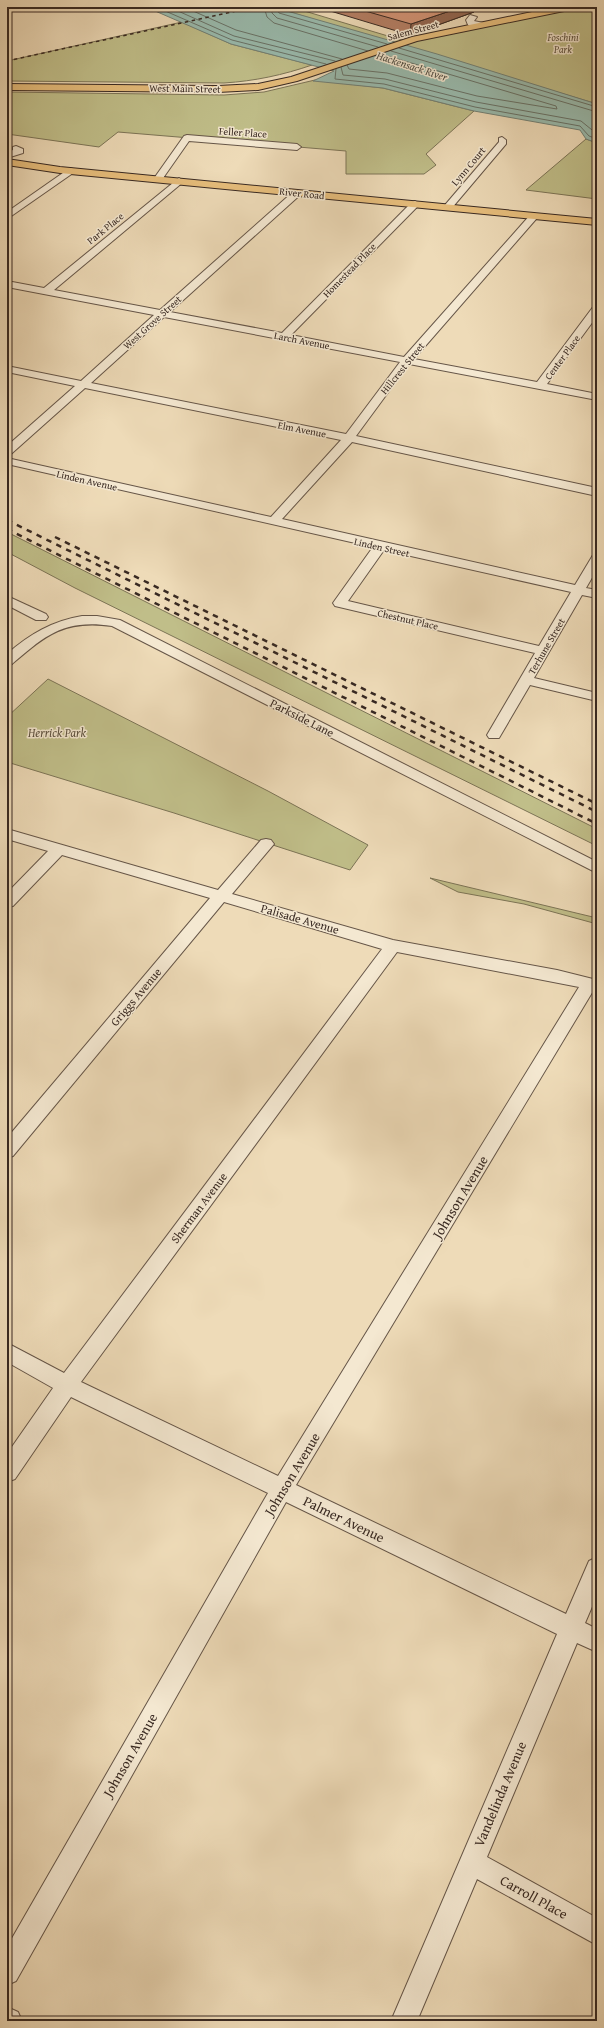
<svg xmlns="http://www.w3.org/2000/svg" width="604" height="2028" font-family="'Gentium Book Plus',serif">
<style>
.green{fill:#c0be89;stroke:#7c7456}
.water{fill:#99bbae;stroke:#728176}
.lines{fill:none;stroke-linecap:round;stroke-linejoin:round}
.shore{stroke:#687268;stroke-width:1}
.minor-casing{stroke:#665648;stroke-width:2}
.major-casing{stroke:#382922;stroke-width:2}
.minor{fill:#f4e8d1;fill-rule:evenodd}
.major{fill:#e7be7c;fill-rule:evenodd}
.rail-far1{stroke:#382922;stroke-width:1.5;stroke-dasharray:3.5 3.5;stroke-linecap:butt}
.rail{stroke:#382922;stroke-width:2.5;stroke-dasharray:5.5 5.5;stroke-linecap:butt}
.wall{fill:#b47e64;stroke:#382922}
.shaded-wall{fill:#926651;stroke:#382922}
.building{fill:#d19274;stroke:#382922}
.labels{text-anchor:middle;stroke-width:3;stroke-linejoin:round;paint-order:stroke}
.far-street-label{font-size:10px;fill:#382922;stroke:#f4e8d1}
.far-park-label{font-size:10px;font-style:italic;fill:#5a4e3c;stroke:#f4e8d1}
.far-water-label{font-size:11px;font-style:italic;fill:#504e45;stroke:#f4e8d1}
.street-label{font-size:12px;fill:#382922;stroke:#f4e8d1}
.park-label{font-size:12px;font-style:italic;fill:#5a4e3c;stroke:#f4e8d1}
.near-street-label{font-size:14px;fill:#382922;stroke:#f4e8d1}
</style>
<rect width="100%" height="100%" fill="#eedbb8"/>
<filter id="stains"><feTurbulence type="fractalNoise" baseFrequency=".005" numOctaves="4"/><feColorMatrix values="0 0 0 0 .2 0 0 0 0 .09 0 0 0 0 .02 0 0 0 .5 -.17"/></filter>
<radialGradient id="worn" r=".72"><stop offset=".6" stop-color="#630" stop-opacity="0"/><stop offset="1" stop-color="#630" stop-opacity=".3"/></radialGradient>
<g class="green">
<polygon points="273,7 291,7 408,42 569,7 597,7 597,104"/>
<path d="M 182,22 L 231,44 L 312,65 C 283,75 255,81 224,83 L 7,81 L 7,61 Z"/>
<polygon points="315,80 383,88 474,111 426,154 436,165 424,174 346,174 346,151 118,132 99,147 7,134 7,92 224,95 264,92"/>
<polygon points="586,139 597,143 597,199 526,190"/>
<polygon points="7,532 597,829 597,846 75,588 7,552"/>
<polygon points="48,679 268,791 368,845 350,870 174,813 7,762 7,717"/>
<polygon points="430,878 597,918 597,924 524,904 458,892"/>
</g>
<polygon class="water" points="146,7 273,7 437,54 597,104 597,143 586,139 580,130 474,111 383,88 313,81 334,71 231,44"/>
<g class="lines">
<g class="shore">
<polyline points="156,7 232,40 326,64"/>
<polyline points="169,7 234,36 335,61"/>
<polyline points="184,7 236,30 342,59"/>
<polyline points="264,7 267,17 274,23 368,51"/>
<polyline points="271,7 272,13 277,18 378,47"/>
<polyline points="276,7 279,13 387,44"/>
<polyline points="399,48 597,107"/>
<polyline points="391,51 597,112"/>
<polyline points="347,65 349,69 387,73 477,96 557,109 556,106 381,54"/>
<polyline points="341,67 343,75 385,79 476,102 581,121 597,134"/>
<polyline points="336,69 335,79 384,84 475,107 580,126 589,136 597,139"/>
</g>
<defs>
<g id="minor">
<polygon points="470,15 477,17 474,21 488,24 484,26 468,25 466,20"/>
<polygon points="187,135 297,144 301,147 297,150 189,141 161,181 155,181 155,177 184,136"/>
<polygon points="502,137 506,140 506,144 451,209 445,209 445,205 499,142 499,138"/>
<polygon points="16,146 23,149 23,153 7,158 7,152 13,150 13,147"/>
<polygon points="70,168 73,169 73,173 7,219 7,212"/>
<path d="M 179,178 L 183,181 L 182,183 L 54,290 L 160,310 L 294,191 L 297,190 L 302,193 L 300,195 L 170,312 L 282,333 L 412,202 L 415,201 L 420,204 L 418,206 L 291,335 L 404,357 L 531,214 L 537,214 L 537,218 L 414,359 L 537,382 L 593,307 L 597,306 L 597,316 L 547,384 L 597,394 L 597,400 L 409,364 L 356,436 L 597,488 L 597,496 L 352,442 L 282,519 L 575,585 L 593,555 L 597,554 L 597,569 L 586,588 L 597,590 L 597,598 L 582,595 L 534,678 L 597,693 L 597,701 L 530,685 L 499,738 L 489,738 L 487,735 L 535,653 L 335,606 L 333,603 L 373,547 L 7,464 L 7,458 L 271,517 L 341,440 L 85,388 L 11,454 L 7,455 L 7,446 L 75,386 L 7,372 L 7,366 L 81,381 L 154,315 L 7,287 L 7,281 L 44,288 ZM 164,317 L 400,362 L 346,434 L 91,383 ZM 384,550 L 571,592 L 539,646 L 348,601 Z"/>
<polygon points="7,596 46,614 48,617 46,620 36,620 7,605"/>
<path d="M 82,616 L 97,616 L 120,620 L 597,862 L 597,873 L 112,626 C 64,619 46,635 12,664 L 7,665 L 7,654 C 30,634 52,621 82,616 Z"/>
<path d="M 7,829 L 218,890 L 261,840 L 266,839 L 271,840 L 274,844 L 232,894 L 393,940 L 557,970 L 597,980 L 597,992 L 593,991 L 296,1485 L 566,1614 L 589,1561 L 597,1557 L 597,1595 L 585,1623 L 597,1629 L 597,1652 L 577,1643 L 487,1857 L 597,1918 L 597,1945 L 477,1879 L 417,2021 L 391,2021 L 557,1634 L 286,1502 L 16,1981 L 7,1985 L 7,1947 L 268,1493 L 71,1397 L 15,1479 L 7,1482 L 7,1454 L 53,1388 L 7,1362 L 7,1343 L 64,1373 L 382,949 L 224,902 L 13,1156 L 7,1158 L 7,1138 L 210,898 L 62,855 L 13,906 L 7,907 L 7,893 L 48,851 L 7,839 ZM 397,952 L 579,987 L 278,1476 L 81,1382 Z"/>
<polygon points="7,2007 18,2012 22,2021 7,2021"/>
</g>
<g id="major">
<polygon points="556,7 573,7 569,10 417,41 297,81 258,90 218,92 7,90 7,84 218,86 258,84 291,77 412,37"/>
<polygon points="7,159 60,167 597,219 597,225 60,173 7,165"/>
</g>
</defs>
<use href="#minor" class="minor-casing"/>
<use href="#major" class="major-casing"/>
<use href="#minor" class="minor"/>
<use href="#major" class="major"/>
<polyline class="rail-far1" points="7,61 255,7"/>
<g class="rail">
<polyline points="7,520 597,812"/>
<polyline points="7,529 597,824"/>
<polyline points="55,537 597,804"/>
</g>
</g>
<polygon class="wall" points="317,7 474,7 474,12 410,35"/>
<polygon class="shaded-wall" points="462,7 474,7 474,12 410,35 411,24"/>
<polygon class="building" points="351,7 462,7 411,24"/>
<g class="labels">
<g class="far-street-label">
<text transform="translate(413 30) rotate(-15)" y="4">Salem Street</text>
<text transform="translate(185 88) rotate(1)" y="4">West Main Street</text>
<text transform="translate(243 132) rotate(4)" y="4">Feller Place</text>
<text transform="translate(468 166) rotate(-50)" y="4">Lynn Court</text>
<text transform="translate(302 193) rotate(6)" y="4">River Road</text>
<text transform="translate(105 228) rotate(-39)" y="4">Park Place</text>
<text transform="translate(349 270) rotate(-46)" y="4">Homestead Place</text>
<text transform="translate(152 322) rotate(-42)" y="4">West Grove Street</text>
<text transform="translate(302 340) rotate(11)" y="4">Larch Avenue</text>
<text transform="translate(562 357) rotate(-54)" y="4">Center Place</text>
<text transform="translate(402 368) rotate(-51)" y="4">Hillcrest Street</text>
<text transform="translate(302 429) rotate(11)" y="4">Elm Avenue</text>
<text transform="translate(87 480) rotate(13)" y="4">Linden Avenue</text>
<text transform="translate(382 547) rotate(13)" y="4">Linden Street</text>
<text transform="translate(408 619) rotate(13)" y="4">Chestnut Place</text>
<text transform="translate(546 646) rotate(-60)" y="4">Terhune Street</text>
</g>
<g class="far-park-label">
<text x="563" y="41">Foschini<tspan x="563" dy="12">Park</tspan></text>
</g>
<g class="far-water-label">
<text transform="translate(412 66) rotate(18)" y="4">Hackensack River</text>
</g>
<g class="street-label">
<text transform="translate(302 718) rotate(27)" y="4">Parkside Lane</text>
<text transform="translate(300 919) rotate(16)" y="4">Palisade Avenue</text>
<text transform="translate(136 997) rotate(-50)" y="4">Griggs Avenue</text>
<text transform="translate(199 1208) rotate(-53)" y="4">Sherman Avenue</text>
</g>
<g class="park-label">
<text x="57" y="737">Herrick Park</text>
</g>
<g class="near-street-label">
<text transform="translate(460 1197) rotate(-59)" y="5">Johnson Avenue</text>
<text transform="translate(292 1474) rotate(-59)" y="5">Johnson Avenue</text>
<text transform="translate(344 1519) rotate(26)" y="5">Palmer Avenue</text>
<text transform="translate(130 1755) rotate(-60)" y="5">Johnson Avenue</text>
<text transform="translate(500 1794) rotate(-67)" y="5">Vandelinda Avenue</text>
<text transform="translate(534 1897) rotate(29)" y="5">Carroll Place</text>
</g>
</g>
<rect width="604" height="2028" fill="none" stroke="#eedbb8" stroke-width="24"/>
<rect x="8" y="8" width="588" height="2012" fill="none" stroke="#382922" stroke-width="2"/>
<rect x="12" y="12" width="580" height="2004" fill="none" stroke="#382922"/>
<rect width="100%" height="100%" filter="url(#stains)"/>
<rect width="100%" height="100%" fill="url(#worn)"/>
</svg>
